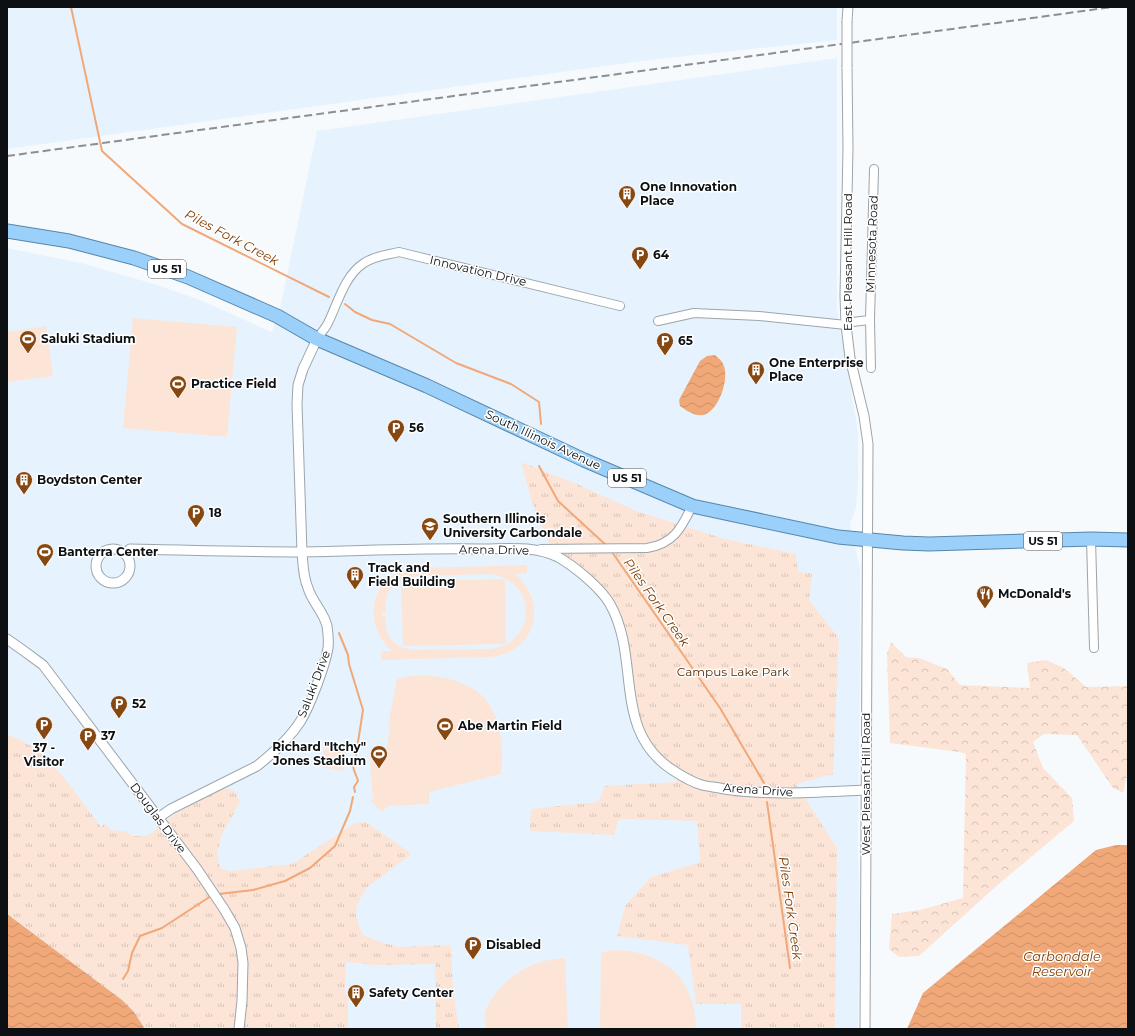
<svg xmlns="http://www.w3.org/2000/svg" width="1135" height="1036" font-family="Montserrat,sans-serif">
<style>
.built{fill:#e6f3fe}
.grass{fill:url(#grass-tufts)}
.forest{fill:url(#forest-crowns)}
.pitch{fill:#fce5d7;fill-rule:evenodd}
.water{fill:url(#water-waves)}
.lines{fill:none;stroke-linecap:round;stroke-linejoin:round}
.stream{stroke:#f1a878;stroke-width:2}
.minor-casing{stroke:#9ba5ac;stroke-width:10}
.tertiary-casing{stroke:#9ba5ac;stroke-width:11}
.trunk-casing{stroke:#5886a8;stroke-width:15}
.minor{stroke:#fff;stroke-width:8}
.tertiary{stroke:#fff;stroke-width:9}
.trunk{stroke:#9ad0fa;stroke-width:13}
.rail{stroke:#8c8f92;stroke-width:2;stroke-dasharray:8 4;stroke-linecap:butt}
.tertiary-bridge-casing{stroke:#9ba5ac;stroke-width:11;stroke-linecap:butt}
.tertiary-bridge{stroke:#fff;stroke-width:9}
.labels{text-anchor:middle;stroke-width:3;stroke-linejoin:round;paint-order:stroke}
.shield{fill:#fff;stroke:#56585a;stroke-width:1}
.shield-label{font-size:11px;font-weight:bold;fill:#0d1013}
.poi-label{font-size:12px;font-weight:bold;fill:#0d1013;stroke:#fff;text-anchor:start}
.street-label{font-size:12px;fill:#0d1013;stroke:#fff}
.park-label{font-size:12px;fill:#562902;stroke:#fff}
.water-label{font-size:13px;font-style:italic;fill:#7e3d00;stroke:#fff}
</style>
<defs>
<pattern id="grass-tufts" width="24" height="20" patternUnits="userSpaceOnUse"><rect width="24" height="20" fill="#fce5d7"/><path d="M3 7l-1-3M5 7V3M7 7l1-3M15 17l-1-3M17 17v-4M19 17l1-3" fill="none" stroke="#d7c3b8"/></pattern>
<pattern id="forest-crowns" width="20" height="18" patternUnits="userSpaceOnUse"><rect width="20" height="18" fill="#fce5d7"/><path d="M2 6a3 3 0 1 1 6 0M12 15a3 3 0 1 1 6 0" fill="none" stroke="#d7c3b8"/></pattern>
<pattern id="water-waves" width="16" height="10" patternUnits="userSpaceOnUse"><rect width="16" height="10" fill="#f1a878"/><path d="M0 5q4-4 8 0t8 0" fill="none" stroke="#cd9067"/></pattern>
</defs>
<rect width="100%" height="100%" fill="#f6fafd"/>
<g class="built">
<polygon points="7,7 837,7 837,40 641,61 7,149"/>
<polygon points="837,58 837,310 858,431 858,485 856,508 850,524 860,568 860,672 858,847 860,924 858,1029 7,1029 7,248 81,263 154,284 200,300 272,332 280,308 317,131"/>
</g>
<g class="grass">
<polygon points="521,462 577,484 636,511 725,539 796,554 798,572 812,573 809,600 839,638 833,774 796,784 837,848 835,1029 741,1029 741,1004 696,1004 688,945 617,936 625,906 651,877 700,862 697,821 619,819 614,835 530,831 531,809 598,802 605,786 677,782 681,775 659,761 639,730 628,662 610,604 551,549 531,499"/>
<path d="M 7,735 C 47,745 77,796 101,827 L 105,824 L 110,829 L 116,831 L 125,831 L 133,836 L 145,836 L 152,833 L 176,813 L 223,788 L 235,791 L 240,802 L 221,836 L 217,854 L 220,868 L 229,871 L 292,864 L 355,823 L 366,822 L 412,854 L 366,888 L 357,905 L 356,916 L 362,934 L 377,941 L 399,947 L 451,945 L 453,989 L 459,1029 L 436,1029 L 435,964 L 375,965 L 346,962 L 345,995 L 348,995 L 348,1029 L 145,1029 L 134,1012 L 122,1000 L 7,914 Z"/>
</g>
<polygon class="forest" points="891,642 906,657 919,658 947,669 960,685 1030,688 1027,663 1046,660 1064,668 1086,687 1128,686 1128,771 1123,793 1113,788 1077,735 1044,734 1033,742 1043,768 1072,798 1074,821 1001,882 919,956 899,957 889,949 892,914 920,910 963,898 966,754 959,752 890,743 887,654"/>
<g class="pitch">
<polygon points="133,318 237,327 227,437 123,428"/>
<polygon points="46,326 53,376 7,382 7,332"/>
<path d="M 527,565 L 527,573 L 515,574 C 549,603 536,653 490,657 L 381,660 L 381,651 L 392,651 C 359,622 371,573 417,568 ZM 489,574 C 538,579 538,644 490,649 L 413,650 C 391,646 386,637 385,616 L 382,616 L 382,620 L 381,610 L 382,613 L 385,613 L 386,600 L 388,592 L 396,584 L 406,578 L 417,576 Z"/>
<polygon points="505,579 506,644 403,646 401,581"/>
<path d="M 425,675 C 443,677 460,680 475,690 C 500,706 505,747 501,774 L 429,792 L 429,804 L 388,806 L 382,812 L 371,801 L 374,797 L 372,794 L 370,753 L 386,752 L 390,727 L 388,726 L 397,679 L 410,676 Z"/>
<polygon points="324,748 346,752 344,771 321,767"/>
<path d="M 612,950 C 662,950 696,978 696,1029 L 600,1029 L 601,953 Z"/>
<path d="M 565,958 L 568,1029 L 486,1029 C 485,1024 484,1018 485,1013 C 491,991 517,970 537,963 C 546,960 556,959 565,958 Z"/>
</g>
<g class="water">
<path d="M 715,355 C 717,357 721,360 722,362 C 731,375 720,408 706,414 C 697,418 687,411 680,406 L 679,400 L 700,361 L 707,356 Z"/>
<polygon points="1116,845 1128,845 1128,1029 907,1029 923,993 1096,850"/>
<polygon points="7,914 122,1000 134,1012 145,1029 7,1029"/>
</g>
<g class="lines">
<g class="stream">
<polyline points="71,7 102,151 182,224 329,297"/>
<polyline points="345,304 355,312 372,320 390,324 456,363 511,384 539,402 541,424"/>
<polyline points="539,466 558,501 607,546"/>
<polyline points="612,552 720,708 764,783"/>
<polyline points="339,633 348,655 349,664 363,710 356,755"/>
<path d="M 355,792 L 354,787 L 358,781 C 355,770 351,770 355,758"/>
<polyline points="767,802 790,968"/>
<polyline points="219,894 253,890 285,881 310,868 335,846 350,811 353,797"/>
<polyline points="123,979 128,971 132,953 140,936 162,928 211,896"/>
</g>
<defs>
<g id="minor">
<polyline points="658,321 694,313 759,316 846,325 852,322 870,320"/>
<path d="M 317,339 C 320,334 325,329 328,323 C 338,303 344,276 364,263 C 374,256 387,255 399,252 L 620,306"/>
<polyline points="871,368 870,320 874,169"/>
<polyline points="1091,539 1094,648"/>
<path d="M 541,549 L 647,548 C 673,544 681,529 692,506"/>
</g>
<g id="tertiary">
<polyline points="847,21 848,7"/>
<polyline points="847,67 848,148 845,296 846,325 850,358 864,416 868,444 865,1029"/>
<circle cx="113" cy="566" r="17"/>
<path d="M 125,554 L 130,549 C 188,550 245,552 303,552 C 361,551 420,548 479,549 C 505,549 534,545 558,557 C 574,566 601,588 610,604 C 641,659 612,729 671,769 C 680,775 691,782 702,785 C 709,787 717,787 724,789 C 771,796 819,792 865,790"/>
<polyline points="7,639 24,651 43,665 197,869 224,909 235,928 241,948 243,963 242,1001 239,1029"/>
<path d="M 158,818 L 171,809 L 257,766 C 272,754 289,739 300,722 C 310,706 325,666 328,648 C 329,641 328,633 327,626 C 324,612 312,602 308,588 C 303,577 303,564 302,552 L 297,404 L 298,385 L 303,369 L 317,339"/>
</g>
<polyline id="trunk" points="7,231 69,241 134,258 188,277 277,316 317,339 427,386 584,460 692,506 838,537 903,543 929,544 1091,539 1128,540"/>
</defs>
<use href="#minor" class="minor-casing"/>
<use href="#tertiary" class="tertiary-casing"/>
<use href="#trunk" class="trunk-casing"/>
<use href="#minor" class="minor"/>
<use href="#tertiary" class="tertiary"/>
<use href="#trunk" class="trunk"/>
<path class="rail" d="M 7,156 C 375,106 744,58 1112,7"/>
<defs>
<polyline id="tertiary-bridge" points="847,67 847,21"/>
</defs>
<use href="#tertiary-bridge" class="tertiary-bridge-casing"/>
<use href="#tertiary-bridge" class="tertiary-bridge"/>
</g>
<defs>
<symbol id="building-pin" viewBox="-11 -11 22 30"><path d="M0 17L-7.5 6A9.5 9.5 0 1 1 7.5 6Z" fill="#874711" stroke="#fff"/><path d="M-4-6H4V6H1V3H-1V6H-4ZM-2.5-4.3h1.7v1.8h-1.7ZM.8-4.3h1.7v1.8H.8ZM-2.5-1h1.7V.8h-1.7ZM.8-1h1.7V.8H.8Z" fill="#fff"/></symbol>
<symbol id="parking-pin" viewBox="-11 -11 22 30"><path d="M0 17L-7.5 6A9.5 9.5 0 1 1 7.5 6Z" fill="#874711" stroke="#fff"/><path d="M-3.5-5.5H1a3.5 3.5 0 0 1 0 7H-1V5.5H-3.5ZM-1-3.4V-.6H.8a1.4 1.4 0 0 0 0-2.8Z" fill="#fff"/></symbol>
<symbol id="stadium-pin" viewBox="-11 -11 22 30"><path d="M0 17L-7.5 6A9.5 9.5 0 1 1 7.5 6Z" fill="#874711" stroke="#fff"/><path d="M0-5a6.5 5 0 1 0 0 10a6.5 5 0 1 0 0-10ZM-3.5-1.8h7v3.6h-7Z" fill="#fff"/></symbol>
<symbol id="university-pin" viewBox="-11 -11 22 30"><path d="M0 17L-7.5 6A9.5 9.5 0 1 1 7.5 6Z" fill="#874711" stroke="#fff"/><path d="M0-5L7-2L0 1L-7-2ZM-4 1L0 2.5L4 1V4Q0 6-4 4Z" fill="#fff"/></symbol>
<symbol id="restaurant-pin" viewBox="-11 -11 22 30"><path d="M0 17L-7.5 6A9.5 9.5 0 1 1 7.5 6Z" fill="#874711" stroke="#fff"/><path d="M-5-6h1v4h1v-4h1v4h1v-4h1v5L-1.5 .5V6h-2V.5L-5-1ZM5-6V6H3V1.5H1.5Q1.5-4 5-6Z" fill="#fff"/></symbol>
</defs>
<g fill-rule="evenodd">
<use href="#building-pin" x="617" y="184" width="20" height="27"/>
<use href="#parking-pin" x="630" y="245" width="20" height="27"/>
<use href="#stadium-pin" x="18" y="329" width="20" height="27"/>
<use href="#parking-pin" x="655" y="331" width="20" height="27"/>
<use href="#building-pin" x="746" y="360" width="20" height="27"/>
<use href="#stadium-pin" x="168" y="374" width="20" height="27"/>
<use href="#parking-pin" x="386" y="418" width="20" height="27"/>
<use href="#building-pin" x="14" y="470" width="20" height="27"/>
<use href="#parking-pin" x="186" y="503" width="20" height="27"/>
<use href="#university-pin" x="420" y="516" width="20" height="27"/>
<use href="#stadium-pin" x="35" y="542" width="20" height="27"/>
<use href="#building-pin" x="345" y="565" width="20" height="27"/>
<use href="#restaurant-pin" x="975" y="584" width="20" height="27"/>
<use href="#parking-pin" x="109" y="694" width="20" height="27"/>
<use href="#parking-pin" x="34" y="715" width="20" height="27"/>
<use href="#stadium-pin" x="435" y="716" width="20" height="27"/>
<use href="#parking-pin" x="78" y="726" width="20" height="27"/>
<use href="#stadium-pin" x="369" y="744" width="20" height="27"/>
<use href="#parking-pin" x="463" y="935" width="20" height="27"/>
<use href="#building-pin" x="346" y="983" width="20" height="27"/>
</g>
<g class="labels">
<g class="shield">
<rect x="148" y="260" width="38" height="18" rx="3"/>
<rect x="608" y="469" width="38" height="18" rx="3"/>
<rect x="1024" y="532" width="38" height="18" rx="3"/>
</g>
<g class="shield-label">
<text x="167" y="273">US 51</text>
<text x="627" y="482">US 51</text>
<text x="1043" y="545">US 51</text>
</g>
<g class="poi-label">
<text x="640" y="191">One Innovation<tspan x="640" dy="14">Place</tspan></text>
<text x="653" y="259">64</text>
<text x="41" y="343">Saluki Stadium</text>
<text x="678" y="345">65</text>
<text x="769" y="367">One Enterprise<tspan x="769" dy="14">Place</tspan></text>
<text x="191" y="388">Practice Field</text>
<text x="409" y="432">56</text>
<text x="37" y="484">Boydston Center</text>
<text x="209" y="517">18</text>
<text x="443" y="523">Southern Illinois<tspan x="443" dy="14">University Carbondale</tspan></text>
<text x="58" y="556">Banterra Center</text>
<text x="368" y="572">Track and<tspan x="368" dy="14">Field Building</tspan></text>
<text x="998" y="598">McDonald's</text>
<text x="132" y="708">52</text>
<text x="458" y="730">Abe Martin Field</text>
<text x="101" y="740">37</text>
<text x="366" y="751" text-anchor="end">Richard "Itchy"<tspan x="366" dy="14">Jones Stadium</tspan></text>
<text x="44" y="752" text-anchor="middle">37 -<tspan x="44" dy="14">Visitor</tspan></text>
<text x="486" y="949">Disabled</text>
<text x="369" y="997">Safety Center</text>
</g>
<g class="street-label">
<text transform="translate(872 244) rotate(-88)" y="4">Minnesota Road</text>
<text transform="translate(848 262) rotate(-90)" y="4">East Pleasant Hill Road</text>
<text transform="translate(478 271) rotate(13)" y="4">Innovation Drive</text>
<text transform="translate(543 440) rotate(25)" y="4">South Illinois Avenue</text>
<text transform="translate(494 550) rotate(1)" y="4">Arena Drive</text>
<text transform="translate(314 684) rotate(-69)" y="4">Saluki Drive</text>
<text transform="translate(866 784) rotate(-90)" y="4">West Pleasant Hill Road</text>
<text transform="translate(758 790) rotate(4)" y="4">Arena Drive</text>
<text transform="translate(158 818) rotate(53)" y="4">Douglas Drive</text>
</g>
<g class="park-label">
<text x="733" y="676">Campus Lake Park</text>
</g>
<g class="water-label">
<text transform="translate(232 237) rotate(28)" y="5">Piles Fork Creek</text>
<text transform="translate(657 602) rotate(55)" y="5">Piles Fork Creek</text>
<text transform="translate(791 908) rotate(82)" y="5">Piles Fork Creek</text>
<text x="1062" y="961">Carbondale<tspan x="1062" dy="15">Reservoir</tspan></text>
</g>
</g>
<rect width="1135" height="1036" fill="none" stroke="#0d1013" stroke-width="16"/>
</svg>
